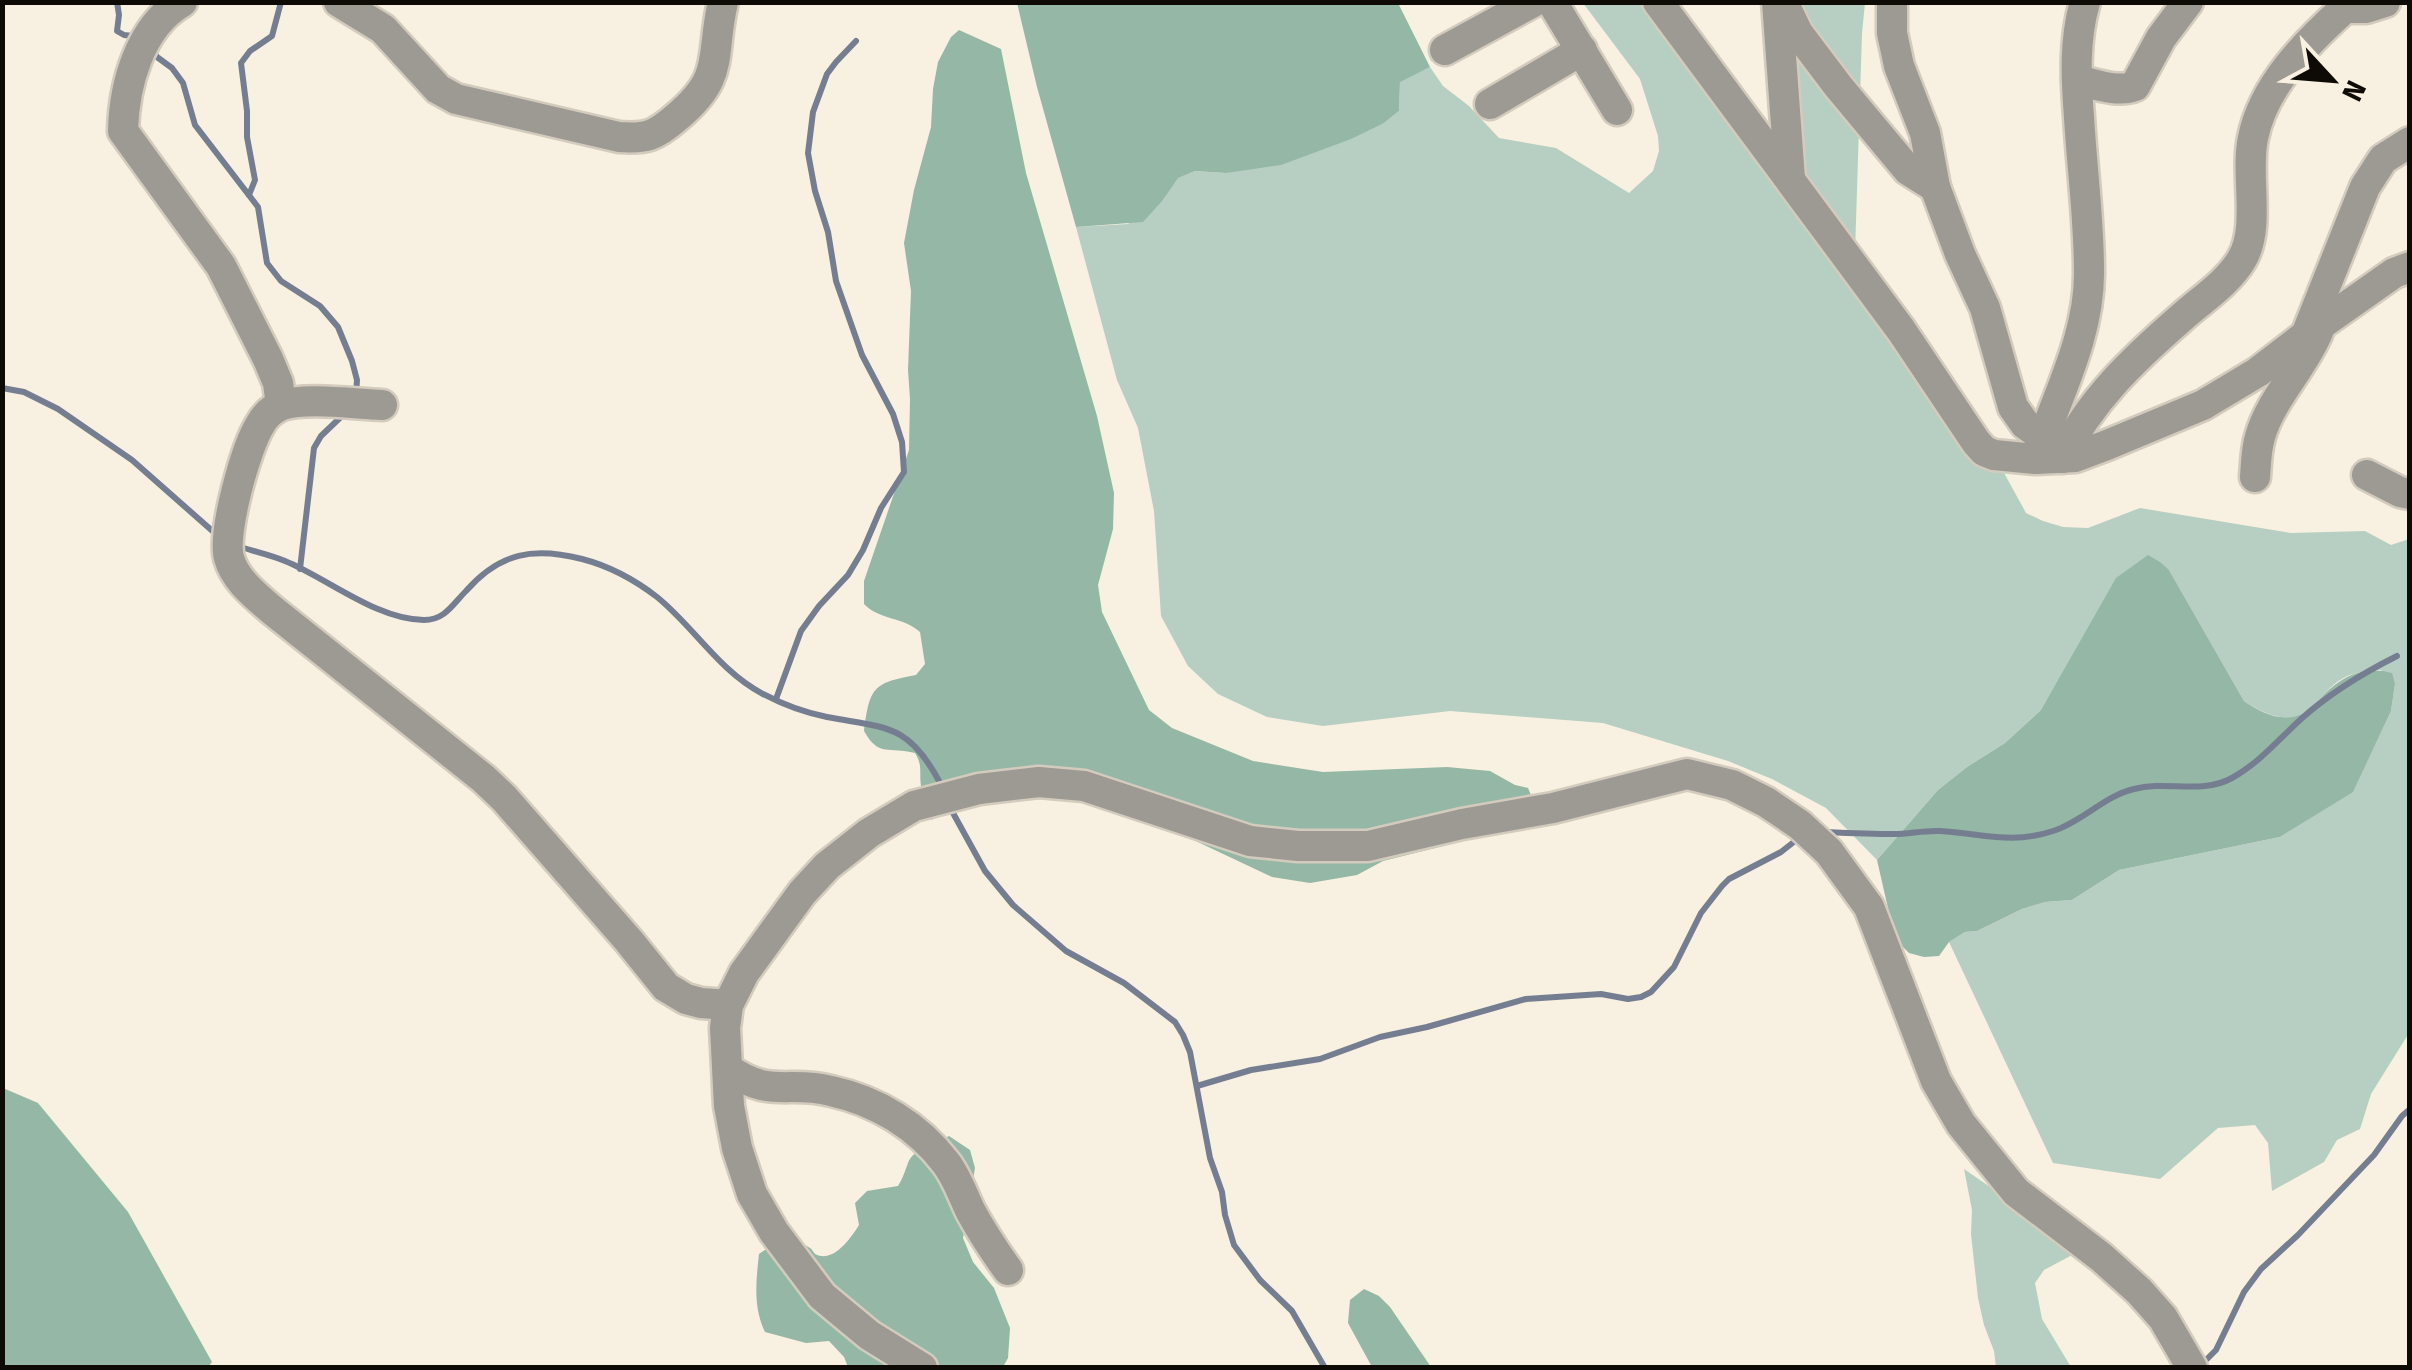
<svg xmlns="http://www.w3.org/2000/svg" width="2412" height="1370" font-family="'Fira Sans',sans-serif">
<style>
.green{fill:#b6cfc2}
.forest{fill:#95b7a6}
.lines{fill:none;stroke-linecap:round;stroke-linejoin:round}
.stream{stroke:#757e91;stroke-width:6}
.minor-casing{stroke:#d3cbbd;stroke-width:35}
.minor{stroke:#9d9993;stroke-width:30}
</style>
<rect width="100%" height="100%" fill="#f8f0e0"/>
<g class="green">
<path d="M 1583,3 L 1642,3 L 1732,120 L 1799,185 L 1784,3 L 1865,3 L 1862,33 L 1855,252 L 1992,451 L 2026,513 L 2043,521 L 2063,527 L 2088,528 L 2140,508 L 2291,533 L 2365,531 L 2391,545 L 2409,539 L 2409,1033 L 2371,1094 L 2360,1129 L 2337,1140 L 2324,1162 L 2272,1191 L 2268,1143 L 2255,1125 L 2218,1128 L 2160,1179 L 2053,1163 L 1949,942 L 1965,932 L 1977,931 L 2022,909 L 2045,902 L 2072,900 L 2119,870 L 2280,837 L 2353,791 L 2391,711 L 2395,684 L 2381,670 C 2364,671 2351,672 2337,682 C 2326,690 2319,702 2309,711 C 2290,726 2261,713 2244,701 L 2169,570 L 2067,666 L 2041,710 L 2005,743 L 1967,767 L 1938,790 L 1877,860 L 1826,808 L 1772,779 L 1728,761 L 1603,723 L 1450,711 L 1323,726 L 1267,717 L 1218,694 L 1188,666 L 1161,616 L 1154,511 L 1138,428 L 1117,380 L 1076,227 L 1128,224 L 1163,200 L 1177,178 L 1195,171 L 1226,173 L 1384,123 L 1399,111 L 1400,81 L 1430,67 L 1443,86 L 1469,106 L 1499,138 L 1556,148 L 1629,193 L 1653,171 L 1659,151 L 1658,136 L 1640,79 Z"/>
<polygon points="1964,1169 2067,1240 2074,1254 2044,1270 2035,1283 2042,1319 2071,1367 1996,1367 1994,1351 1984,1325 1978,1298 1971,1234 1972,1210"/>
</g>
<g class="forest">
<polygon points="1017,3 1398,3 1430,67 1400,82 1399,111 1384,123 1351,139 1281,165 1226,173 1195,171 1178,178 1163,200 1143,222 1076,227 1037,87"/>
<path d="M 959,30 L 1001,49 L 1026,173 L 1097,416 L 1114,493 L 1113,529 L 1098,585 L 1102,612 L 1149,710 L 1172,728 L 1253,761 L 1323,772 L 1447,767 L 1490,771 L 1515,785 L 1528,788 L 1533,800 L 1527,825 L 1383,861 L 1357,875 L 1310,883 L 1272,877 L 1149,819 L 1120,808 L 1052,798 L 962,806 L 931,820 C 927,809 922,798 921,786 C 919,773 923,765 915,753 C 889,746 879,758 864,731 C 870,688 872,683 916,675 L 925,664 L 920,632 C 904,617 879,620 864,604 L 864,581 L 909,450 L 910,399 L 908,370 L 911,291 L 904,243 L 914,190 L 931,127 L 933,89 L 938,62 L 951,37 Z"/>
<path d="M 2148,555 L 2160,562 L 2169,570 L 2244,701 C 2261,713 2282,723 2303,714 C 2310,711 2316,703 2321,698 C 2340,677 2363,665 2392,673 L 2395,684 L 2391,711 L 2353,792 L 2280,837 L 2119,870 L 2072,900 L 2045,902 L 2022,909 L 1977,931 L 1965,932 L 1949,942 L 1939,956 L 1924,957 L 1909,953 L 1895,939 L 1877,860 L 1938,790 L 1967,767 L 2005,743 L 2041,710 L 2116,578 Z"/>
<polygon points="3,1088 38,1103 128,1212 212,1362 208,1367 3,1367"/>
<path d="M 949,1136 L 970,1150 L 975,1168 L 963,1238 L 973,1262 L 994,1288 L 1010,1328 L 1008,1358 L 1003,1367 L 848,1367 L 844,1357 L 829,1341 L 806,1343 L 765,1332 C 753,1307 756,1282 759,1254 L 779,1240 C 789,1241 801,1241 810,1248 C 812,1249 813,1252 815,1254 C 833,1264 851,1238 859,1225 L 855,1203 L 867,1191 L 898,1186 C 903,1178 905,1171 908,1163 C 914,1148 935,1144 949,1136 Z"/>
<polygon points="1364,1289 1379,1296 1390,1307 1431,1367 1372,1367 1348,1323 1350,1300"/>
</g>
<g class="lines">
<g class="stream">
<polyline points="117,2 119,15 117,31 124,35 133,36"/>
<polyline points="152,50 157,57 172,68 183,83 195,125 258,207 267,263 281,281 320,306 338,327 352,361 357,380 356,394"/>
<polyline points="249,195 255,180 247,137 247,111 241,63 250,51 272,36 281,2"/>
<polyline points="2,388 24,392 58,409 132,460 217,535"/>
<path d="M 241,547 C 256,552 271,555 285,561 C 327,578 377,620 424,620 C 445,620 453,604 466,591 C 500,552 534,547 582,559 C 609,566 635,580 657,597 C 694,627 719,671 763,694 C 782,704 806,713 827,717 C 885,728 908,723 939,781"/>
<polyline points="300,569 314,448 321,436 345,413"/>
<polyline points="776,699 801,631 819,606 848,575 863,550 881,508 904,472 902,442 893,414 862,355 836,281 828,232 815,191 808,153 813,112 827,74 836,62 856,41"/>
<polyline points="953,813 985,871 1013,905 1066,951 1124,983 1175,1022 1183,1035 1190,1052 1210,1158 1222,1192 1225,1215 1234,1245 1260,1280 1292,1311 1325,1368"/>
<path d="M 1825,832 C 1848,833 1871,834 1894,834 C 1909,834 1925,830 1940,831 C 1981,833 2011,845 2053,831 C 2082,822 2104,796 2134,789 C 2166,780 2201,795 2232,778 C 2259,763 2278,740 2301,719 C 2330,693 2363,673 2397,656"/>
<polyline points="1197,1086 1251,1070 1320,1059 1380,1037 1427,1027 1526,999 1601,994 1628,999 1641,997 1651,992 1674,967 1701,913 1722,886 1729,879 1781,852 1795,841"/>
<polyline points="2207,1359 2216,1350 2244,1292 2261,1269 2298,1235 2374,1155 2402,1116 2410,1109"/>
</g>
<defs>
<g id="minor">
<path d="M 182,2 C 139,27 124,86 123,131 L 221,266 L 268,359 L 278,383 L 281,405"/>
<path d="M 339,2 L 383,29 L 438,89 L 456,99 L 619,137 C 647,139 655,136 677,117 C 726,76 710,57 723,2"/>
<polyline points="1552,2 1617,110"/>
<polyline points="1658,2 1901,330 1976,442 1984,451 1994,455 2036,459 2075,457 2107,445 2203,405 2258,372 2306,335 2394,273 2410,267"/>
<polyline points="1777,2 1790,179"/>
<polyline points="1783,2 1798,33 1838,86 1908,170 1935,187"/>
<polyline points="1892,2 1892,33 1899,66 1925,133 1935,187 1960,254 1985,308 2013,407 2025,424 2043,437"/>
<polyline points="1445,50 1533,2"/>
<path d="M 2077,80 C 2095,84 2117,93 2135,86 L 2161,38 L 2188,2"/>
<polyline points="1490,104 1582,50"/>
<polyline points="2306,335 2365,187 2383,159 2410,142"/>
<path d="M 382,405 C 355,404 306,397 282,405 C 272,409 265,415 260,425 C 246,447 222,533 229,558 C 235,580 256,596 272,610 L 484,779 L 504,798 L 629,941 L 666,987 L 686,999 L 701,1003 L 728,1005"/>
<path d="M 2037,455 C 2057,396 2090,335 2089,271 C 2089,220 2082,168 2079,117 C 2076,78 2074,40 2085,2"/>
<path d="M 2062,458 C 2089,401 2134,359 2181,318 C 2201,300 2228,283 2242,259 C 2261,226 2245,175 2253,138 C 2263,86 2307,42 2345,8 L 2366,8 L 2385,2"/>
<polyline points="2367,475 2400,492 2410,494"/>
<path d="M 2255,477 C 2256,465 2256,450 2260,437 C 2270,400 2303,368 2318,332"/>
<path d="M 728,1069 C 771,1099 787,1080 831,1091 C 877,1101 918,1126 946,1163 C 957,1177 963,1196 971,1212 C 982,1232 995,1252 1008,1270"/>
<polyline points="922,1368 869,1335 822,1296 774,1232 752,1194 737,1148 729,1106 725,1028 728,1005 744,973 802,893 827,866 869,833 914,806 979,789 1039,782 1084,786 1250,841 1298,846 1368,846 1462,824 1553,808 1687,774 1732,785 1766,802 1800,825 1829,852 1869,907 1936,1081 1961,1124 2016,1192 2101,1257 2139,1291 2163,1318 2192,1368"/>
</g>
</defs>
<use href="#minor" class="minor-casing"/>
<use href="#minor" class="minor"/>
</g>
<rect width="2412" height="1370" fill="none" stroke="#0e0b06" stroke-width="10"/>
<g transform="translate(2332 80) rotate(116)" stroke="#f8f0e0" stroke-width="8" paint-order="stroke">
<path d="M0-8L18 38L0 25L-18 38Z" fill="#0e0b06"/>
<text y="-15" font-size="28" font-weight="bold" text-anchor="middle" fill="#0e0b06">N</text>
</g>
</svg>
